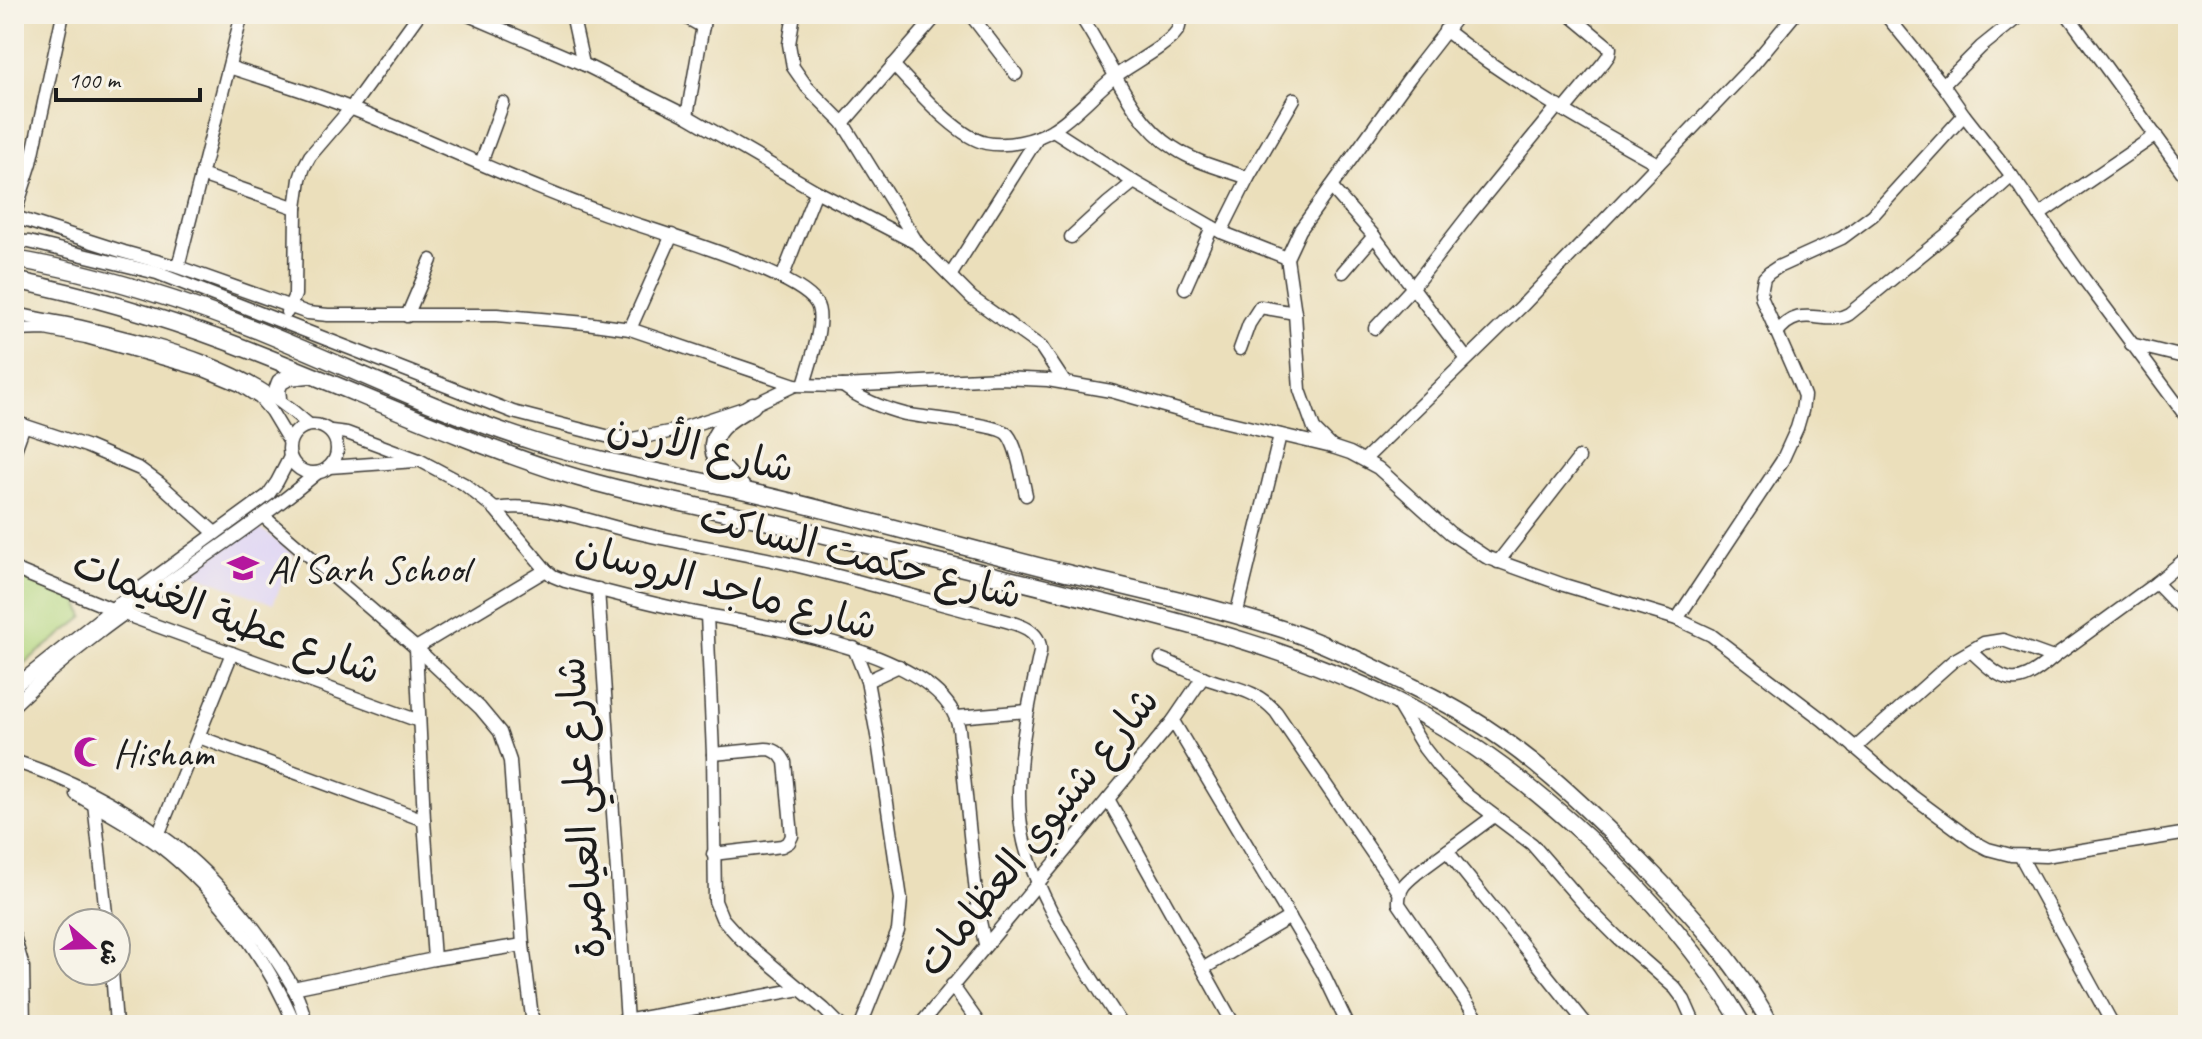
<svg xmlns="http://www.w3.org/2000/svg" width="2202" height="1039" font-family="Caveat,'Playpen Sans Arabic',sans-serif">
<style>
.built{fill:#dfd5f5}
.green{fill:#b4d780;stroke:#687a4e;stroke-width:2}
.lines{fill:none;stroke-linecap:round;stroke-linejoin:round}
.minor-casing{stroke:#3b3934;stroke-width:15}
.highway-casing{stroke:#3b3934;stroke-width:19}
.minor{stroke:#fff;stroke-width:12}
.highway{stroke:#fff;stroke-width:16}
.labels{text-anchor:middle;stroke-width:7;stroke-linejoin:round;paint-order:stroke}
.street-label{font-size:40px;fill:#1c1c1c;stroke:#f7f3e8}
.poi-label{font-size:40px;fill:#1c1c1c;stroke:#f7f3e8;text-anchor:start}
</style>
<rect width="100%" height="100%" fill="#f7f3e8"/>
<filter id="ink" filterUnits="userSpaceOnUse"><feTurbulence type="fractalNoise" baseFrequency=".0125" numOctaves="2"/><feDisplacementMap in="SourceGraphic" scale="16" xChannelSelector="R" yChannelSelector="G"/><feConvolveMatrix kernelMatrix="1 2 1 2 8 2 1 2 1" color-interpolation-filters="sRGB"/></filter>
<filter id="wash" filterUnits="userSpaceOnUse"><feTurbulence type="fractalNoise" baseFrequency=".006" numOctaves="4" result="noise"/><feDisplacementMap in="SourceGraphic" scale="32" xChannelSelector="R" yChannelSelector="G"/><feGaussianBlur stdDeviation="1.8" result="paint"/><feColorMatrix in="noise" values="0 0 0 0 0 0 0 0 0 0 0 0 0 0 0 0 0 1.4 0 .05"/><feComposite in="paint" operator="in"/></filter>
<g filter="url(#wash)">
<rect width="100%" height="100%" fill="#ebdfbb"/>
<polygon class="built" points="252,525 267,533 294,555 273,604 193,573"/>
<polygon class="green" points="14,570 77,599 84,617 14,671"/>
</g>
<g filter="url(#ink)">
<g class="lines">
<defs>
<g id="minor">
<polyline points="466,14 583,64 687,116 816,191 918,244"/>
<polyline points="572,14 583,64"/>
<polyline points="680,14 703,27"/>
<polyline points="794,14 789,44 793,67 807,87 843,123 918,244 972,298 1041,347 1065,383"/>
<polyline points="970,14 1016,74"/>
<path d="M 1079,14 C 1109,56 1129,120 1174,148 C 1196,163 1224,169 1248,178"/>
<polyline points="1885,14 1943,85 1964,115 2012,176 2084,279 2188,419"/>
<polyline points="2067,14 2188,180"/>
<path d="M 1445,30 C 1511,82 1584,123 1658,164"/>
<path d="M 893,65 C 915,87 956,137 986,143 C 1006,147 1035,141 1052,130 C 1074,117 1092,95 1113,78 C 1129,65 1165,48 1177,31 C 1181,26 1179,20 1177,14"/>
<path d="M 229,67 C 271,81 314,93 355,110 C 439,144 521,184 606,214 C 647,229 796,271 816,303 C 827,320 809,365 804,385"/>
<polyline points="1943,85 1981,47 2022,14"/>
<polyline points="1564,110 1604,62 1609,55 1610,48 1569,14"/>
<polyline points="687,116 705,14"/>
<polyline points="843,123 938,14"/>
<polyline points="1053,130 1134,182 1221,232 1287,258"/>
<polyline points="481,163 503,103"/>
<polyline points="201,175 296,208"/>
<polyline points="1331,187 1374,236 1466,358"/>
<polyline points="15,213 31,163 63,14"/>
<polyline points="2039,215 2156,135"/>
<polyline points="21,219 124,252 178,267 308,313 328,315 497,315 586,323 630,329 795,385 843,386 1000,378 1048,380 1111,391 1185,412 1332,447 1350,453 1378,468 1450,533 1486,557 1564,585 1677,619 1711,635 1823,720 1912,796 1973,841 1988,849 2011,855 2045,856 2188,833"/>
<polyline points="1221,232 1248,178 1294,99"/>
<polyline points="1071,237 1108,203 1134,182"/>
<polyline points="14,241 29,242 157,273 513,412 606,436 632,439 674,431 753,405 795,385"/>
<polyline points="178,267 242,14"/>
<polyline points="1343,272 1374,236"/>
<polyline points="950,276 1038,137"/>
<polyline points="782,278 816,191"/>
<polyline points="2187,283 2188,282"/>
<polyline points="1185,288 1212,227"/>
<polyline points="287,312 295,295 296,208 300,179 304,167 310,156 351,108 419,14"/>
<path d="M 14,313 C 37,320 62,322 86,328 C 168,348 244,366 308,424"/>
<polyline points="407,316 431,260"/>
<polyline points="1375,328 1413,287 1469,215 1558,106"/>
<polyline points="630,329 672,235"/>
<polyline points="14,330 45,329 86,337 204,370 240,385 260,398 271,411 289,441"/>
<path d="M 1777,333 C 1800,301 1826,328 1849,314 L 1947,234 L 2012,176"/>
<polyline points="2131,344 2188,358"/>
<polyline points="1240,349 1249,324 1260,307 1295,313"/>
<path d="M 843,386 C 862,400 882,408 905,414 C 924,418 1000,424 1008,435 C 1018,447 1022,479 1026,495"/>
<polyline points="14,422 86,446 140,469 159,483 215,533"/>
<circle cx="313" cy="449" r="24"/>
<path d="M 331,431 L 347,433 L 419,460 L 464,484 L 495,509 L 546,570 L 553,576 L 565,581 C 603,591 641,601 678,609 C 747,625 944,647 959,729 L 978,912 L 985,944"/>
<polyline points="1332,447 1314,429 1300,390 1295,313 1287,258 1300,230 1410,77 1459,14"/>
<polyline points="14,453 24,425"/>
<polyline points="1364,460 1522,306 1752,66 1795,14"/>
<polyline points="329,467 416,461"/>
<path d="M 495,509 C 542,501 592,523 638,533 C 690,545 743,553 794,565 C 862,581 928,601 995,618 C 1014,623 1042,628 1040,652 C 1029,705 1015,762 1020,817 C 1026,888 1084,965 1122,1025"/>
<polyline points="263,516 416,648 480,708 500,732 510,761 523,945 533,1025"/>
<polyline points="1498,562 1579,458"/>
<polyline points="14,569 124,614 419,721"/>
<polyline points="2156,583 2188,616"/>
<polyline points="598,589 627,1022"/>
<polyline points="707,615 713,754 715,901 722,918 741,939 824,1009 840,1025"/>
<polyline points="1236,616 1280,435"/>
<polyline points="1677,619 1782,461 1797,428 1802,411 1804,396 1799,383 1762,299 1761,293 1764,278 1769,273 1778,267 1842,238 1873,215 1964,115"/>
<polyline points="416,648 424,820 434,959"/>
<polyline points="416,648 546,570"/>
<polyline points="854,648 867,681 878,741 901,899 898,931 861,1025"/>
<path d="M 1971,651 C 2004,682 2014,692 2053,658"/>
<path d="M 1161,659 C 1177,665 1192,673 1208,679 C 1236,689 1255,689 1276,712 L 1399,892"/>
<polyline points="867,681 899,666"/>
<polyline points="14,687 112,609 268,495 277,482 290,457"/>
<polyline points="1397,703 1424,748 1438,766 1468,796 1532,844 1584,904 1617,937 1675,988 1684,1000 1695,1025"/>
<path d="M 14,705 C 104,616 221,554 317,473"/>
<polyline points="957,717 1028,711"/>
<polyline points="1173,721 1323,973 1348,1025"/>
<polyline points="199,737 424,820"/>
<polyline points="1855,748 1953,661 1984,643 2003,640 2053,658 2156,583 2188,557"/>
<path d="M 713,754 L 766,749 C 775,749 781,754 785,762 L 792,836 L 789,842 L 782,846 L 713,854"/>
<path d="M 14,761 C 66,778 116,803 160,835 C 211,870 261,932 292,985 C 299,997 303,1012 307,1025"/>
<path d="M 76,794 C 104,811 134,826 160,846 C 218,891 267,957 295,1025"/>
<polyline points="1108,799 1234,1025"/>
<polyline points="94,803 107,923"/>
<polyline points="159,833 232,653"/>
<polyline points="1447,851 1587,1025"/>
<polyline points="2021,857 2113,1025"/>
<polyline points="14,936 23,967 24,1025"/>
<polyline points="1204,968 1290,917"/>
<polyline points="112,971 116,1025"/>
<polyline points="952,985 980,1025"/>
<polyline points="293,988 434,959 523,945"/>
<polyline points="603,1025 801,989"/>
<polyline points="920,1025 1173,721 1203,677"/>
<path d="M 1482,1025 L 1399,904 C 1398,888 1406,882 1417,873 L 1494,816"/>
</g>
<g id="highway">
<path d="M 14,259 C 98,273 191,303 269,335 C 357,371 444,414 535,442 C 605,463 676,475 746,491 C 852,515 957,546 1062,572 C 1135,589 1210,606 1282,629 C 1322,642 1361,661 1399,680 C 1423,692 1447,703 1469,717 C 1529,753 1579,801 1628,849 C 1682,902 1735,959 1771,1025"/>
<path d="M 14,280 C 87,295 158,316 228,342 C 340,384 448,436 562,473 C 629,494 700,506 769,522 C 876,547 983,572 1089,599 C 1192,625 1297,651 1392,699 C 1526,765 1667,898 1743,1025"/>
<polyline points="278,398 277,390 280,382 289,377 308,375"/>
<path d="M 745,490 C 725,472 696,449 726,423 C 734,416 744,411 753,405"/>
</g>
</defs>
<use href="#minor" class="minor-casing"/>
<use href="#highway" class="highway-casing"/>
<use href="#minor" class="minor"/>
<use href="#highway" class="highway"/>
</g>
</g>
<defs>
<symbol id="school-bare" viewBox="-9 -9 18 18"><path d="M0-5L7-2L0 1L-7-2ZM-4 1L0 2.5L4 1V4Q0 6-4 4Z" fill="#b5179e" stroke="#f7f3e8" stroke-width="2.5" paint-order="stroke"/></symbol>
<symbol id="mosque-bare" viewBox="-9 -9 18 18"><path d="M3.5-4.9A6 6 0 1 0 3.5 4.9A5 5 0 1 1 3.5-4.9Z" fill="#b5179e" stroke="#f7f3e8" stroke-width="2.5" paint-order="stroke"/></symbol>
</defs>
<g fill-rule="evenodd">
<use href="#school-bare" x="221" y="546" width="44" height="44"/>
<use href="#mosque-bare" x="67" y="730" width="44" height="44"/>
</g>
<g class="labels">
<g class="street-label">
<text transform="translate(701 447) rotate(13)" y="14">شارع الأردن</text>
<text transform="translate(861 555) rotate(14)" y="14">شارع حكمت الساكت</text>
<text transform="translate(727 586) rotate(15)" y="14">شارع ماجد الروسان</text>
<text transform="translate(227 616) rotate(20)" y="14">شارع عطية الغنيمات</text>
<text transform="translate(580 808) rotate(-94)" y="14">شارع علي العياصرة</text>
<text transform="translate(1037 831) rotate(-51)" y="14">شارع شتيوي العظامات</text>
</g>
<g class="poi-label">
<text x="267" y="582">Al Sarh School</text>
<text x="113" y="766">Hisham</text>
</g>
</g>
<rect width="2202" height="1039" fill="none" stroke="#f7f3e8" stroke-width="48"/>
<g transform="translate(92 947) rotate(110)"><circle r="38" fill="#f7f3e8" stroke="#9f9d96" stroke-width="2"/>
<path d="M0-6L14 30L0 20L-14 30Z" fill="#b5179e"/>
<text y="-12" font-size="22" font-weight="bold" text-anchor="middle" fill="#1c1c1c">ش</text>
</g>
<path d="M56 88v12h144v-12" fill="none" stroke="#1c1c1c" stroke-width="4"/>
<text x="68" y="88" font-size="24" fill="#1c1c1c" stroke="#f7f3e8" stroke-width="6" paint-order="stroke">100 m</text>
</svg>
